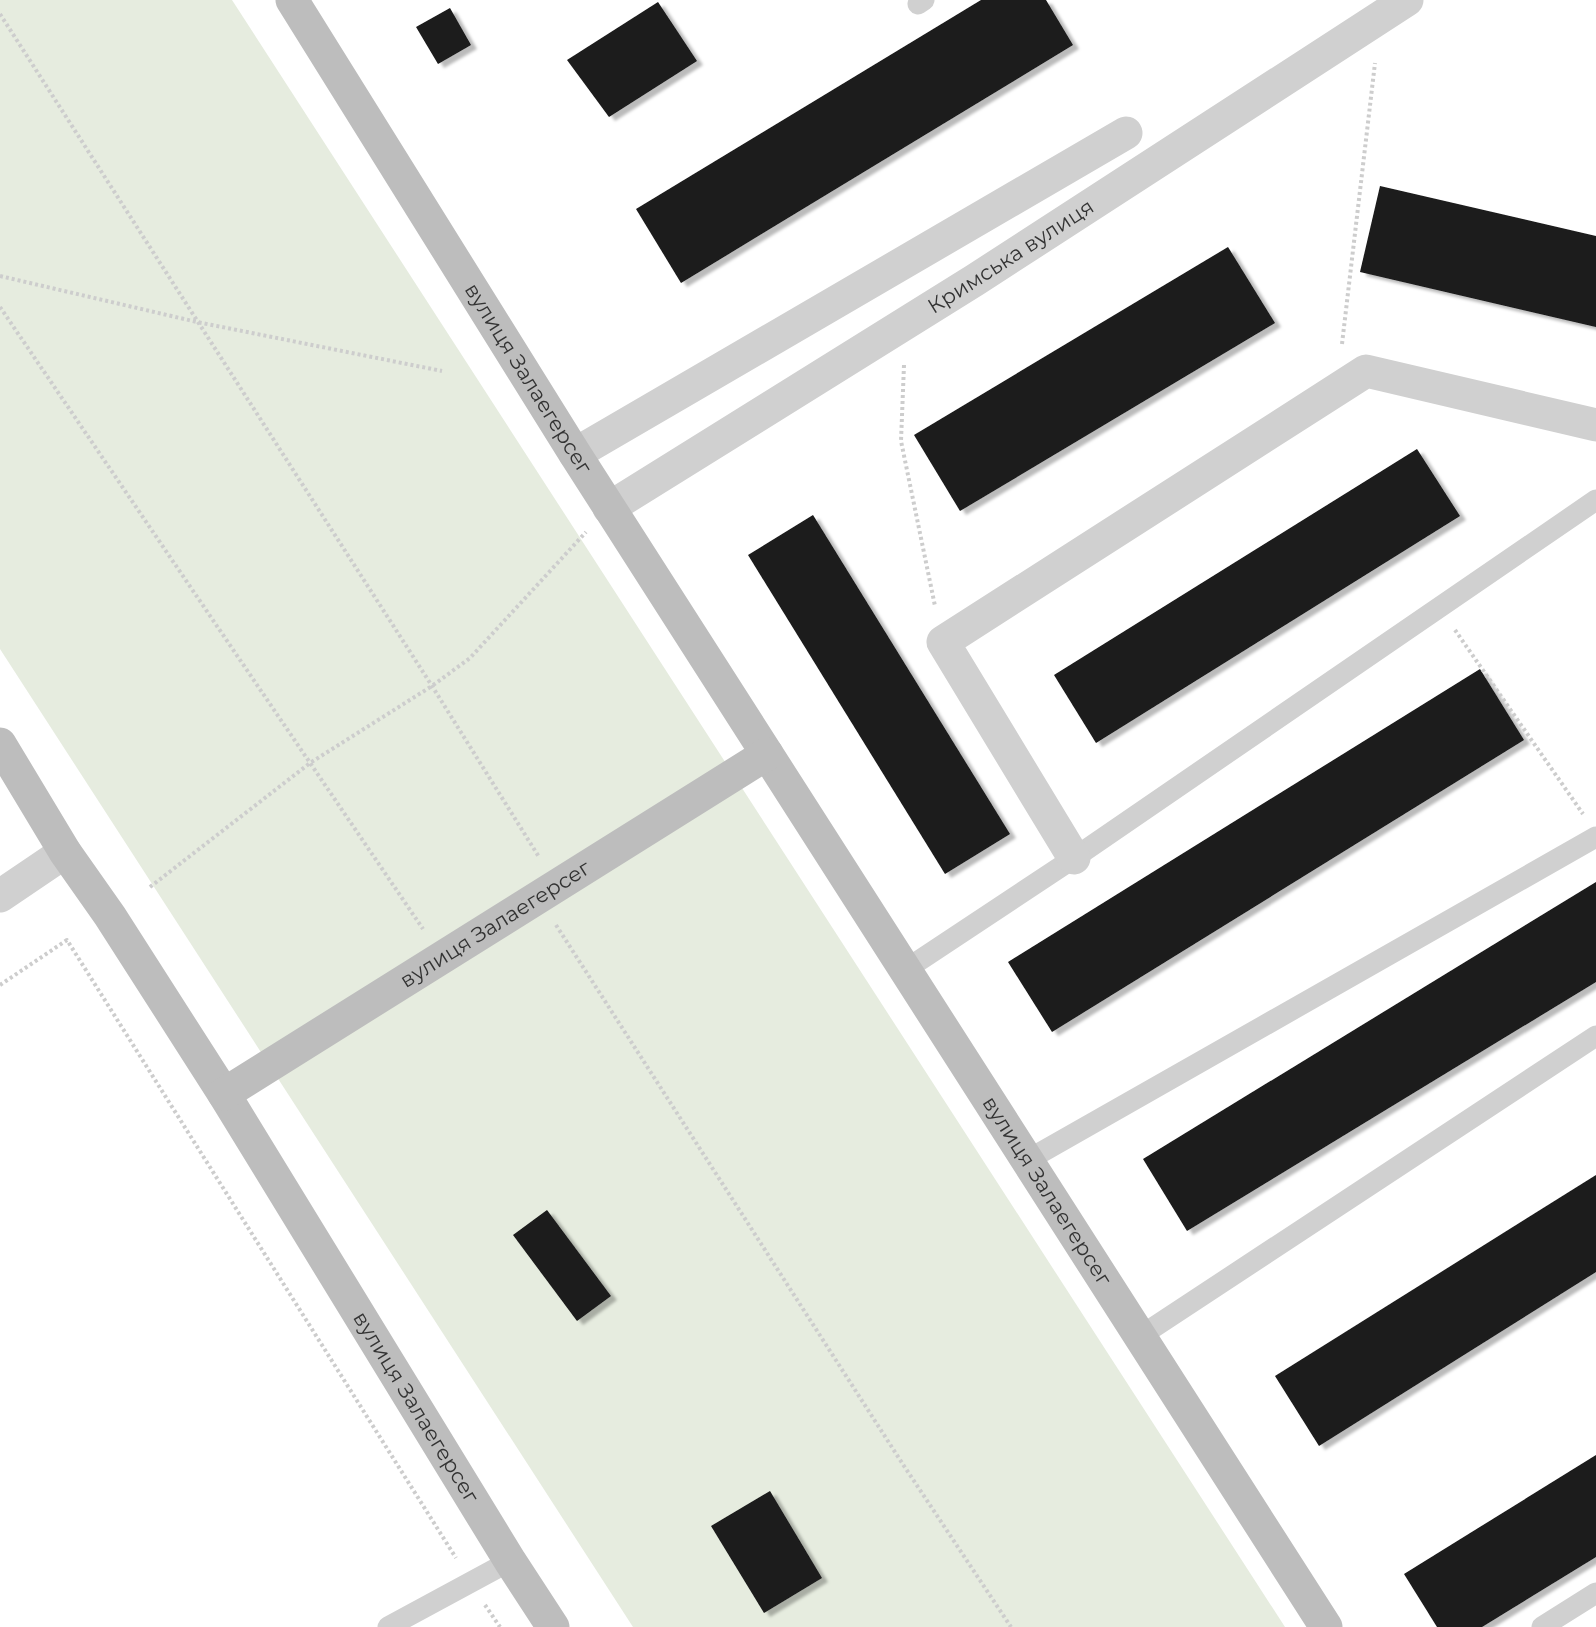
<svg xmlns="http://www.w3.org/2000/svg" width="1596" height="1627" font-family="Montserrat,sans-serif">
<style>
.green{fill:#e6ecdf}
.building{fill:#1a1a1a;filter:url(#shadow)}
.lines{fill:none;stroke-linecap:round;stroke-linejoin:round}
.path{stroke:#cdcdcd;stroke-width:4;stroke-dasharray:3 3;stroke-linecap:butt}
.lane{stroke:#d0d0d0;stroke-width:21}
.street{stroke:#d0d0d0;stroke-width:33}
.secondary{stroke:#bdbdbd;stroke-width:33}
.labels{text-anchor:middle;stroke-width:6;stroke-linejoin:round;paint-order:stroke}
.street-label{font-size:21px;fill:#333;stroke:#fff}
</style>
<defs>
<filter id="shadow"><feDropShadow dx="6" dy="4" stdDeviation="1.5" flood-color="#0004"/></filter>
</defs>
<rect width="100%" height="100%" fill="#fff"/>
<polygon class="green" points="0,0 232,0 1285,1627 633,1627 0,649"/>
<g class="building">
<polygon points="981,0 1046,0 1073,45 681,283 636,209"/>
<polygon points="658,2 697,61 609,117 567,60"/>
<polygon points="450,8 471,45 438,64 416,27"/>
<polygon points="1380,186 1596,236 1596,327 1360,272"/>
<polygon points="1228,247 1275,323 960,511 914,435"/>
<polygon points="1417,449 1460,516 1096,743 1054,675"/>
<polygon points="813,515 1010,834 945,874 748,555"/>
<polygon points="1480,669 1524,740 1052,1032 1008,962"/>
<polygon points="1596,882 1596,982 1187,1231 1143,1159"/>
<polygon points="1596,1175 1596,1272 1319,1446 1275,1376"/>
<polygon points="547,1210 611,1296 577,1321 513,1235"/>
<polygon points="1596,1455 1596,1557 1482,1627 1437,1627 1404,1574"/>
<polygon points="770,1491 822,1578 764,1613 711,1526"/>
</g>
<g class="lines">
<g class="path">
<polyline points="0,14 432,686 539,857"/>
<polyline points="0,276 197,322 442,371"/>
<polyline points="0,307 423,929"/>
<polyline points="1342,344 1375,63"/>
<polyline points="904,365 901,441 935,606"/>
<polyline points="1455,630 1583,814"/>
<polyline points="150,887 310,763 432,686 470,658 586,532"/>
<polyline points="556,925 904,1466 1011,1627"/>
<polyline points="0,985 67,940 456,1558"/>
<polyline points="485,1605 500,1627"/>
</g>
<g class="lane">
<polyline points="918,4 924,0"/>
<polyline points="905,970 1074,858 1596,500"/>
<polyline points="1026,1161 1596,837"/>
<polyline points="1139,1337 1596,1036"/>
<polyline points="388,1627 510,1561"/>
<polyline points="1542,1627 1596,1593"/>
</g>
<g class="street">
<polyline points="575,454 1126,133"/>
<path id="s1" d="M 609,508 L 975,280 L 1407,0"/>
<polyline points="1074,858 943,642 1366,371 1596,425"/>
<polyline points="0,896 65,852"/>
</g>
<g class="secondary">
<path id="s2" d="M 292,0 L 575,454 L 1326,1627"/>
<path id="s3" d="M 0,744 L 65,852 L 110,916 L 224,1094 L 510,1561 L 553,1627"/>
<path id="s4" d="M 224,1094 L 767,754"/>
</g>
</g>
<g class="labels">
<g class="street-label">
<text dy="7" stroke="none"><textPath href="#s1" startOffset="474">Кримська вулиця</textPath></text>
<text dy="7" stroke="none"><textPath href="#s2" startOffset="446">вулиця Залаегерсег</textPath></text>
<text dy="7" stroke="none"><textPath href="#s4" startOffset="320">вулиця Залаегерсег</textPath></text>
<text dy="7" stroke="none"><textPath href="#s2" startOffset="1410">вулиця Залаегерсег</textPath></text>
<text dy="7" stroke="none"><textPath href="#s3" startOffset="783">вулиця Залаегерсег</textPath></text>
</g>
</g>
</svg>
